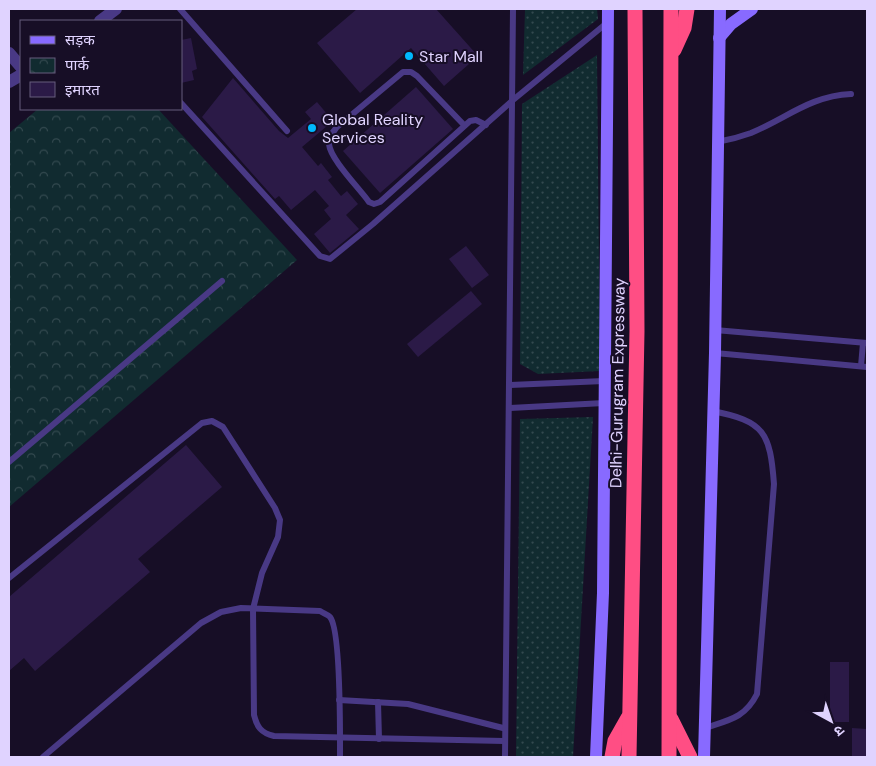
<svg xmlns="http://www.w3.org/2000/svg" width="876" height="766" font-family="'DM Sans','Noto Sans Devanagari',sans-serif">
<style>
.grass{fill:url(#grass-dots)}
.park{fill:url(#park-crowns)}
.building{fill:#2b1a47}
.lines{fill:none;stroke-linecap:round;stroke-linejoin:round}
.lane{stroke:#493985;stroke-width:6}
.street{stroke:#493985;stroke-width:12}
.secondary{stroke:#886aff;stroke-width:12}
.highway{stroke:#ff4e84;stroke-width:15}
.poi-dot{fill:#00b8fe;stroke:#170e26;stroke-width:2}
.labels{text-anchor:middle;stroke-width:4;stroke-linejoin:round;paint-order:stroke}
.poi-label{font-size:16px;fill:#e0d3ff;stroke:#170e26;text-anchor:start}
.street-label{font-size:16px;fill:#e0d3ff;stroke:#170e26}
</style>
<defs>
<pattern id="grass-dots" width="8" height="8" patternUnits="userSpaceOnUse" patternTransform="scale(1.25)"><rect width="8" height="8" fill="#112b30"/><path d="M2 2h.1M6 6h.1" fill="none" stroke="#33494f" stroke-width="1.8" stroke-linecap="round"/></pattern>
<pattern id="park-crowns" width="20" height="18" patternUnits="userSpaceOnUse" patternTransform="scale(1.25)"><rect width="20" height="18" fill="#112b30"/><path d="M2 6a3 3 0 1 1 6 0M12 15a3 3 0 1 1 6 0" fill="none" stroke="#33494f"/></pattern>
</defs>
<rect width="100%" height="100%" fill="#170e26"/>
<g class="grass">
<polygon points="525,9 597,9 598,19 523,75"/>
<polygon points="597,55 600,371 538,374 520,364 522,104"/>
<polygon points="593,417 573,757 516,757 520,419"/>
</g>
<polygon class="park" points="38,109 158,109 297,260 9,507 9,133"/>
<g class="building">
<polygon points="357,9 436,9 478,56 444,86 411,48 360,93 317,43"/>
<polygon points="191,38 197,69 192,71 194,80 181,83 181,40"/>
<polygon points="233,78 279,131 288,138 311,119 305,112 317,102 333,121 302,147 318,166 321,163 332,177 328,180 341,196 347,191 358,204 346,215 359,229 330,253 314,234 331,219 324,210 329,206 315,190 291,210 279,196 275,199 202,117"/>
<polygon points="416,87 453,129 380,193 343,151"/>
<polygon points="466,246 489,275 472,288 449,259"/>
<polygon points="471,291 482,304 418,357 407,344"/>
<polygon points="186,445 222,487 138,559 150,572 35,671 24,658 9,671 9,597"/>
<rect x="830" y="662" width="19" height="60"/>
<polygon points="852,728 867,729 867,757 852,757"/>
</g>
<g class="lines">
<g class="lane">
<polyline points="180,9 287,131"/>
<polyline points="181,103 320,256 330,259 373,224 513,100 608,22"/>
<path d="M 464,125 L 417,76 L 411,72 L 403,72 L 337,127 C 333,132 328,137 329,144 C 330,159 360,189 369,202 L 374,204 L 380,202 L 470,121 L 476,120 L 486,125"/>
<path d="M 717,142 C 729,140 740,137 751,133 C 787,118 810,96 851,94"/>
<polyline points="715,330 867,343"/>
<polyline points="715,353 867,367"/>
<polyline points="861,366 863,343"/>
<polyline points="510,385 604,381"/>
<polyline points="510,408 604,403"/>
<polyline points="9,462 222,281"/>
<path d="M 9,578 L 202,423 L 212,421 L 223,427 L 275,508 L 280,520 L 278,537 L 262,573 L 253,609 L 254,715 C 257,727 261,733 274,736 L 504,741"/>
<polyline points="339,700 408,704 503,728"/>
<polyline points="378,702 379,739"/>
<path d="M 705,728 C 729,720 745,718 757,694 L 774,484 C 770,433 765,421 712,411"/>
<path d="M 43,757 L 201,623 L 221,612 L 241,608 L 320,611 C 323,613 328,615 330,617 C 341,630 340,735 340,757"/>
<polyline points="505,757 513,9"/>
</g>
<g class="street">
<polyline points="100,21 116,9"/>
<polyline points="9,53 21,67"/>
<polyline points="9,82 21,75"/>
</g>
<g class="secondary">
<polyline points="719,38 731,24 752,9"/>
<polyline points="596,757 603,593 608,9"/>
<polyline points="704,757 715,353 720,9"/>
</g>
<g class="highway">
<polyline points="674,50 684,28 687,9"/>
<polyline points="671,719 690,757"/>
<polyline points="612,757 615,741 628,718"/>
<polyline points="629,757 637,331 635,9"/>
<polyline points="669,757 671,9"/>
</g>
</g>
<g class="poi-dot">
<circle cx="409" cy="56" r="5"/>
<circle cx="312" cy="128" r="5"/>
</g>
<g class="labels">
<g class="poi-label">
<text x="419" y="62">Star Mall</text>
<text x="322" y="125">Global Reality<tspan x="322" dy="18">Services</tspan></text>
</g>
<g class="street-label">
<text transform="translate(617 383) rotate(-89)" y="6">Delhi-Gurugram Expressway</text>
</g>
</g>
<rect width="876" height="766" fill="none" stroke="#e0d3ff" stroke-width="20"/>
<rect x="20" y="20" width="162" height="90" fill="#170e26" stroke="#675d7d"/>
<rect x="30" y="36" width="25" height="8" fill="#886aff" stroke="#675d7d"/>
<text x="65" y="45" font-size="15" fill="#e0d3ff">सड़क</text>
<rect x="30" y="58" width="25" height="15" fill="url(#park-crowns)" stroke="#675d7d"/>
<text x="65" y="70" font-size="15" fill="#e0d3ff">पार्क</text>
<rect x="30" y="82" width="25" height="15" fill="#2b1a47" stroke="#675d7d"/>
<text x="65" y="95" font-size="15" fill="#e0d3ff">इमारत</text>
<g transform="translate(831 721) rotate(140)" stroke="#170e26" stroke-width="4" paint-order="stroke">
<path d="M0-4L9 19L0 12L-9 19Z" fill="#e0d3ff"/>
<text y="-8" font-size="14" font-weight="bold" text-anchor="middle" fill="#e0d3ff">उ</text>
</g>
</svg>
